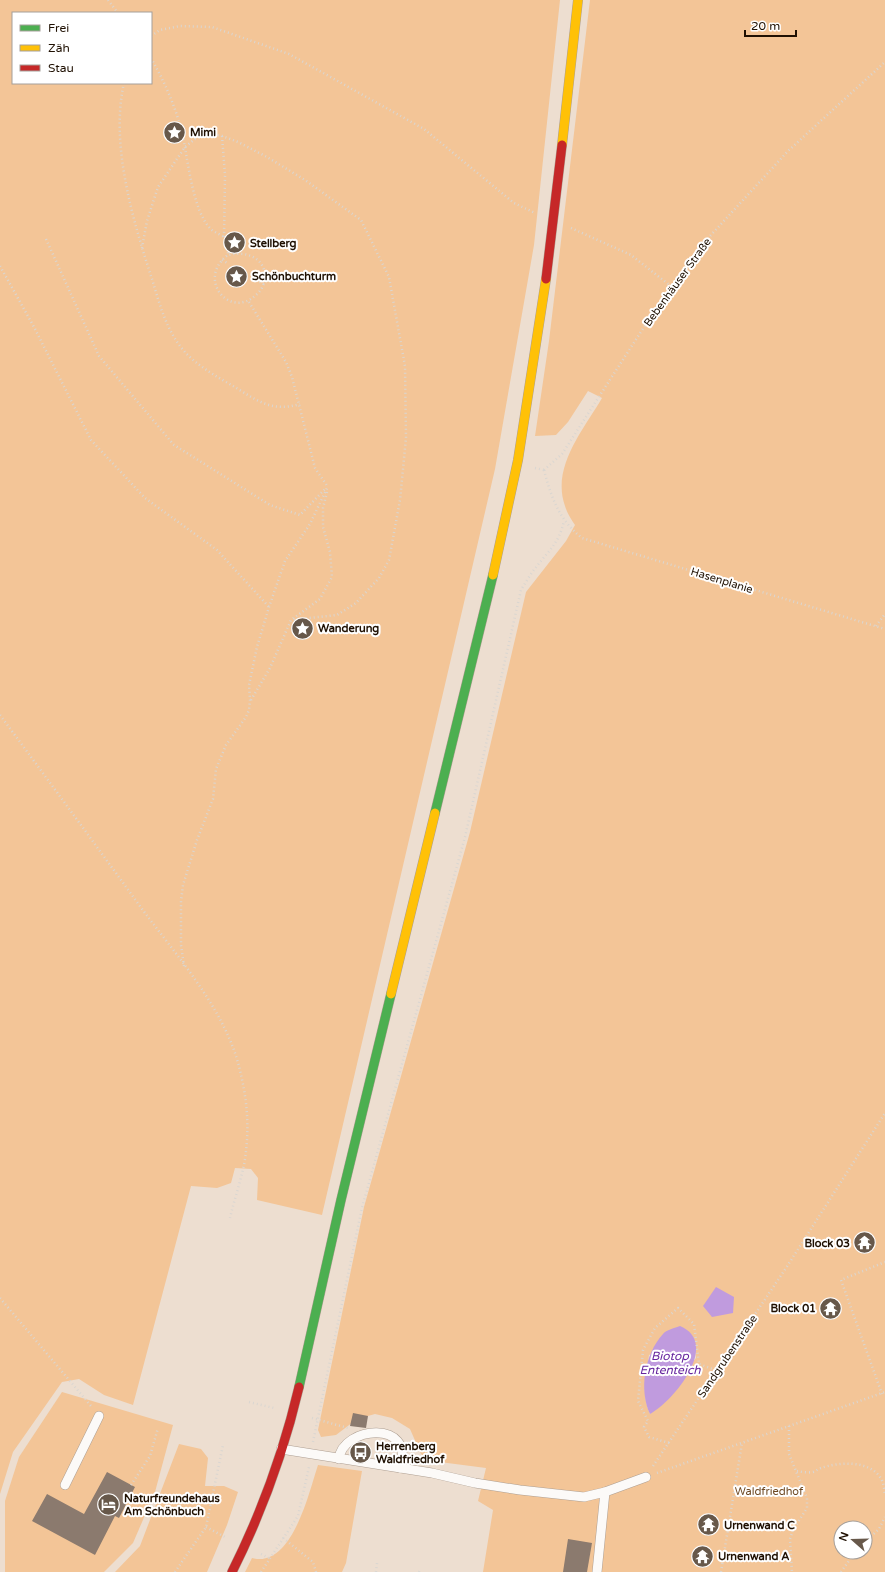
<svg xmlns="http://www.w3.org/2000/svg" width="885" height="1572" font-family="'Varela Round',sans-serif">
<style>
.green{fill:#f3c597;fill-rule:evenodd}
.water{fill:#c09bde}
.building{fill:#8b7a6e}
.lines{fill:none;stroke-linecap:round;stroke-linejoin:round}
.lane-casing{stroke:#ae9f92;stroke-width:10}
.fast-casing{stroke:#ae9f92;stroke-width:10}
.slow-casing{stroke:#ae9f92;stroke-width:10}
.jam-casing{stroke:#ae9f92;stroke-width:10}
.path{stroke:#dad6d1;stroke-width:2.5;stroke-dasharray:1 3;stroke-linecap:butt}
.lane{stroke:#fcfaf8;stroke-width:9}
.fast{stroke:#4caf50;stroke-width:9}
.slow{stroke:#ffc107;stroke-width:9}
.jam{stroke:#c62828;stroke-width:9}
.labels{text-anchor:middle;stroke-width:4;stroke-linejoin:round;paint-order:stroke}
.poi-label{font-size:11px;font-weight:bold;fill:#1f1002;stroke:#fff;text-anchor:start}
.street-label{font-size:11px;fill:#1f1002;stroke:#fff}
.park-label{font-size:11px;fill:#6d4822;stroke:#fff}
.water-label{font-size:12px;font-style:italic;fill:#67269e;stroke:#fff}
</style>
<rect width="100%" height="100%" fill="#edded0"/>
<g class="green">
<path d="M 0,0 L 560,0 L 534,245 L 495,469 L 322,1215 L 257,1200 L 258,1178 L 251,1169 L 235,1168 L 231,1183 L 217,1188 L 191,1186 L 133,1405 L 104,1395 L 79,1379 L 62,1382 L 13,1452 L 0,1494 ZM 13,13 L 151,13 L 151,83 L 13,83 Z"/>
<path d="M 590,0 L 885,0 L 885,1572 L 483,1572 L 493,1510 L 478,1501 L 486,1468 L 432,1461 L 421,1454 L 410,1429 L 392,1418 L 375,1414 L 357,1419 L 336,1435 L 321,1437 L 318,1430 L 364,1207 L 470,832 L 526,592 L 566,541 L 575,525 C 571,519 567,513 565,506 C 551,467 584,429 602,398 L 588,391 L 568,422 L 556,435 L 535,436 L 549,341 ZM 694,1338 L 696,1358 L 650,1414 C 641,1394 646,1377 649,1355 ZM 841,1528 L 865,1528 L 865,1552 L 841,1552 Z"/>
<polygon points="62,1392 173,1425 155,1492 133,1543 104,1572 5,1572 5,1501 19,1457"/>
<polygon points="179,1444 201,1449 208,1458 205,1486 224,1486 238,1492 227,1525 207,1572 115,1572 140,1546"/>
<path d="M 318,1465 L 362,1471 L 346,1563 L 342,1572 L 245,1572 L 252,1558 C 292,1569 309,1492 318,1465 Z"/>
</g>
<g class="water">
<polygon points="716,1287 734,1297 733,1313 712,1317 703,1306"/>
<path d="M 680,1326 C 721,1343 674,1401 650,1414 C 639,1390 644,1355 663,1334 C 666,1330 675,1328 680,1326 Z"/>
</g>
<g class="building">
<polygon points="353,1413 368,1416 366,1428 350,1426"/>
<polygon points="107,1472 135,1487 119,1518 115,1516 95,1555 32,1521 47,1494 84,1514"/>
<polygon points="568,1539 592,1543 587,1572 563,1572"/>
</g>
<g class="lines">
<defs>
<g id="lane">
<polyline points="281,1449 432,1473 475,1483 520,1490 584,1497 605,1492 646,1477"/>
<path d="M 339,1459 C 342,1426 416,1419 400,1468"/>
<polyline points="65,1485 99,1416"/>
<polyline points="597,1572 605,1492"/>
</g>
<g id="fast">
<polyline points="435,813 493,575"/>
<polyline points="299,1387 341,1200 391,994"/>
</g>
<g id="slow">
<polyline points="562,145 578,0"/>
<polyline points="493,575 518,460 546,279"/>
<polyline points="391,994 435,813"/>
</g>
<g id="jam">
<polyline points="546,279 562,145"/>
<path d="M 232,1572 C 261,1514 284,1451 299,1387"/>
</g>
</defs>
<use href="#lane" class="lane-casing"/>
<use href="#fast" class="fast-casing"/>
<use href="#slow" class="slow-casing"/>
<use href="#jam" class="jam-casing"/>
<g class="path">
<polyline points="108,0 118,13"/>
<polyline points="151,36 160,30 180,26 212,27 289,54 424,129 514,203 535,213"/>
<path d="M 151,58 C 163,79 173,101 180,125 C 188,152 191,212 212,230 C 216,233 223,236 228,239 L 228,255 C 196,278 229,320 256,295 C 262,290 265,283 265,276 C 264,256 244,251 228,255"/>
<path d="M 124,83 C 110,144 133,221 152,279 C 159,302 165,326 180,346 C 194,365 218,377 238,389 C 259,402 274,412 300,404"/>
<polyline points="222,136 225,175 224,237"/>
<polyline points="571,228 631,255 672,287"/>
<polyline points="46,239 99,356 174,445 270,505 300,515 326,488"/>
<polyline points="142,248 147,221 158,187 185,147 195,139 208,134 222,136 238,142 267,157 305,180 361,220 389,277 405,366 406,438 400,500 389,560 379,578 356,603 337,615 291,620"/>
<polyline points="222,260 229,264"/>
<polyline points="0,266 34,327 91,440 145,498 217,550 269,607"/>
<polyline points="256,280 264,284"/>
<polyline points="249,302 286,362 292,377 315,468 328,487"/>
<polyline points="535,468 544,470"/>
<polyline points="544,470 562,454 655,310 700,247 788,151 885,62"/>
<path d="M 544,470 C 551,497 559,520 582,538 L 885,629"/>
<polyline points="876,626 885,614"/>
<polyline points="251,700 270,668 291,620 320,599 332,577 330,552 323,527 323,508 327,492"/>
<path d="M 0,715 C 49,781 97,847 145,913 C 181,961 229,1015 241,1075 C 247,1100 249,1126 246,1151 C 244,1173 235,1196 230,1218"/>
<polyline points="184,966 181,945 181,901 183,885 197,840 213,799 216,769 226,745 246,717 249,710 250,700 249,685 257,647 269,607 285,561 310,524 328,486"/>
<polyline points="0,1298 91,1406"/>
<polyline points="882,1394 841,1280 885,1262"/>
<polyline points="249,1402 274,1408"/>
<polyline points="312,1418 348,1428"/>
<polyline points="789,1426 789,1454 807,1498 807,1508 793,1530 790,1539 792,1572"/>
<path d="M 313,1442 L 362,1208 L 465,837 L 521,590 C 526,582 531,573 537,566 C 550,549 559,543 564,521"/>
<polyline points="669,1443 649,1437 644,1427 648,1421 638,1401 643,1350 655,1328 678,1308 694,1324 699,1364 718,1371"/>
<polyline points="653,1466 786,1268 885,1113"/>
<path d="M 797,1471 C 802,1472 808,1473 813,1472 C 816,1471 818,1469 821,1468 C 839,1462 868,1460 880,1477 C 884,1482 884,1489 885,1495"/>
<polyline points="657,1473 885,1392"/>
<polyline points="131,1485 150,1456 158,1428"/>
<polyline points="206,1527 227,1538"/>
<polyline points="283,1538 313,1562 316,1572"/>
<polyline points="865,1542 879,1529 885,1517"/>
<polyline points="261,1554 269,1558"/>
<polyline points="175,1572 206,1527 223,1445"/>
<polyline points="261,1572 298,1516 309,1467"/>
<polyline points="376,1572 377,1563"/>
<polyline points="419,1572 420,1570"/>
<polyline points="721,1572 742,1443"/>
<polyline points="841,1572 855,1552"/>
</g>
<use href="#lane" class="lane"/>
<use href="#fast" class="fast"/>
<use href="#slow" class="slow"/>
<use href="#jam" class="jam"/>
</g>
<defs>
<symbol id="sight-disc" viewBox="-11 -11 22 22"><circle r="9.5" fill="#67584a" stroke="#fff"/><path d="M0-6L1.8-2.2L6-1.7L2.9 1.2L3.7 5.4L0 3.3L-3.7 5.4L-2.9 1.2L-6-1.7L-1.8-2.2Z" fill="#fff"/></symbol>
<symbol id="temple-disc" viewBox="-11 -11 22 22"><circle r="9.5" fill="#67584a" stroke="#fff"/><path d="M0-6L5-2H3V0L6.5 2.5H4V6H1.5V3h-3V6H-4V2.5H-6.5L-3 0V-2H-5Z" fill="#fff"/></symbol>
<symbol id="bus-disc" viewBox="-11 -11 22 22"><circle r="9.5" fill="#67584a" stroke="#fff"/><path d="M-5-6H5V4H4V6H2V4H-2V6H-4V4H-5ZM-3.5-4V0h7V-4ZM-3.5 1.2v1.5H-2V1.2ZM2 1.2v1.5H3.5V1.2Z" fill="#fff"/></symbol>
<symbol id="hotel-disc" viewBox="-11 -11 22 22"><circle r="9.5" fill="#67584a" stroke="#fff"/><path d="M-6-4.5h1.5V1H6V5H4.5V3h-9V5H-6ZM-4 0a1.8 1.8 0 1 1 3.6 0ZM.5 0V-2.5h3Q6-2.5 6 0Z" fill="#fff"/></symbol>
</defs>
<g fill-rule="evenodd">
<use href="#sight-disc" x="162" y="120" width="25" height="25"/>
<use href="#sight-disc" x="222" y="230" width="25" height="25"/>
<use href="#sight-disc" x="224" y="264" width="25" height="25"/>
<use href="#sight-disc" x="290" y="616" width="25" height="25"/>
<use href="#temple-disc" x="852" y="1230" width="25" height="25"/>
<use href="#temple-disc" x="818" y="1296" width="25" height="25"/>
<use href="#bus-disc" x="348" y="1440" width="25" height="25"/>
<use href="#hotel-disc" x="96" y="1492" width="25" height="25"/>
<use href="#temple-disc" x="696" y="1512" width="25" height="25"/>
<use href="#temple-disc" x="690" y="1544" width="25" height="25"/>
</g>
<g class="labels">
<g class="poi-label">
<text x="190" y="136">Mimi</text>
<text x="250" y="247">Stellberg</text>
<text x="252" y="280">Schönbuchturm</text>
<text x="318" y="632">Wanderung</text>
<text x="850" y="1247" text-anchor="end">Block 03</text>
<text x="816" y="1312" text-anchor="end">Block 01</text>
<text x="376" y="1450">Herrenberg<tspan x="376" dy="13">Waldfriedhof</tspan></text>
<text x="124" y="1502">Naturfreundehaus<tspan x="124" dy="13">Am Schönbuch</tspan></text>
<text x="724" y="1529">Urnenwand C</text>
<text x="718" y="1560">Urnenwand A</text>
</g>
<g class="street-label">
<text transform="translate(677 282) rotate(-54)" y="4">Bebenhäuser Straße</text>
<text transform="translate(722 580) rotate(17)" y="4">Hasenplanie</text>
<text transform="translate(727 1356) rotate(-56)" y="4">Sandgrubenstraße</text>
</g>
<g class="park-label">
<text x="769" y="1495">Waldfriedhof</text>
</g>
<g class="water-label">
<text x="670" y="1360">Biotop<tspan x="670" dy="14">Ententeich</tspan></text>
</g>
</g>
<rect x="12" y="12" width="140" height="72" fill="#ffffff" stroke="#a59f9a"/>
<rect x="20" y="25" width="20" height="6" fill="#4caf50" stroke="#a59f9a"/>
<text x="48" y="32" font-size="12" fill="#1f1002">Frei</text>
<rect x="20" y="45" width="20" height="6" fill="#ffc107" stroke="#a59f9a"/>
<text x="48" y="52" font-size="12" fill="#1f1002">Zäh</text>
<rect x="20" y="65" width="20" height="6" fill="#c62828" stroke="#a59f9a"/>
<text x="48" y="72" font-size="12" fill="#1f1002">Stau</text>
<g transform="translate(853 1540) rotate(290)"><circle r="19" fill="#ffffff" stroke="#a59f9a"/>
<path d="M0-3L7 15L0 10L-7 15Z" fill="#67584a"/>
<text y="-6" font-size="11" font-weight="bold" text-anchor="middle" fill="#1f1002">N</text>
</g>
<path d="M745 30v6h51v-6" fill="none" stroke="#1f1002" stroke-width="2"/>
<text x="751" y="30" font-size="12" fill="#1f1002" stroke="#ffffff" stroke-width="3" paint-order="stroke">20 m</text>
</svg>
